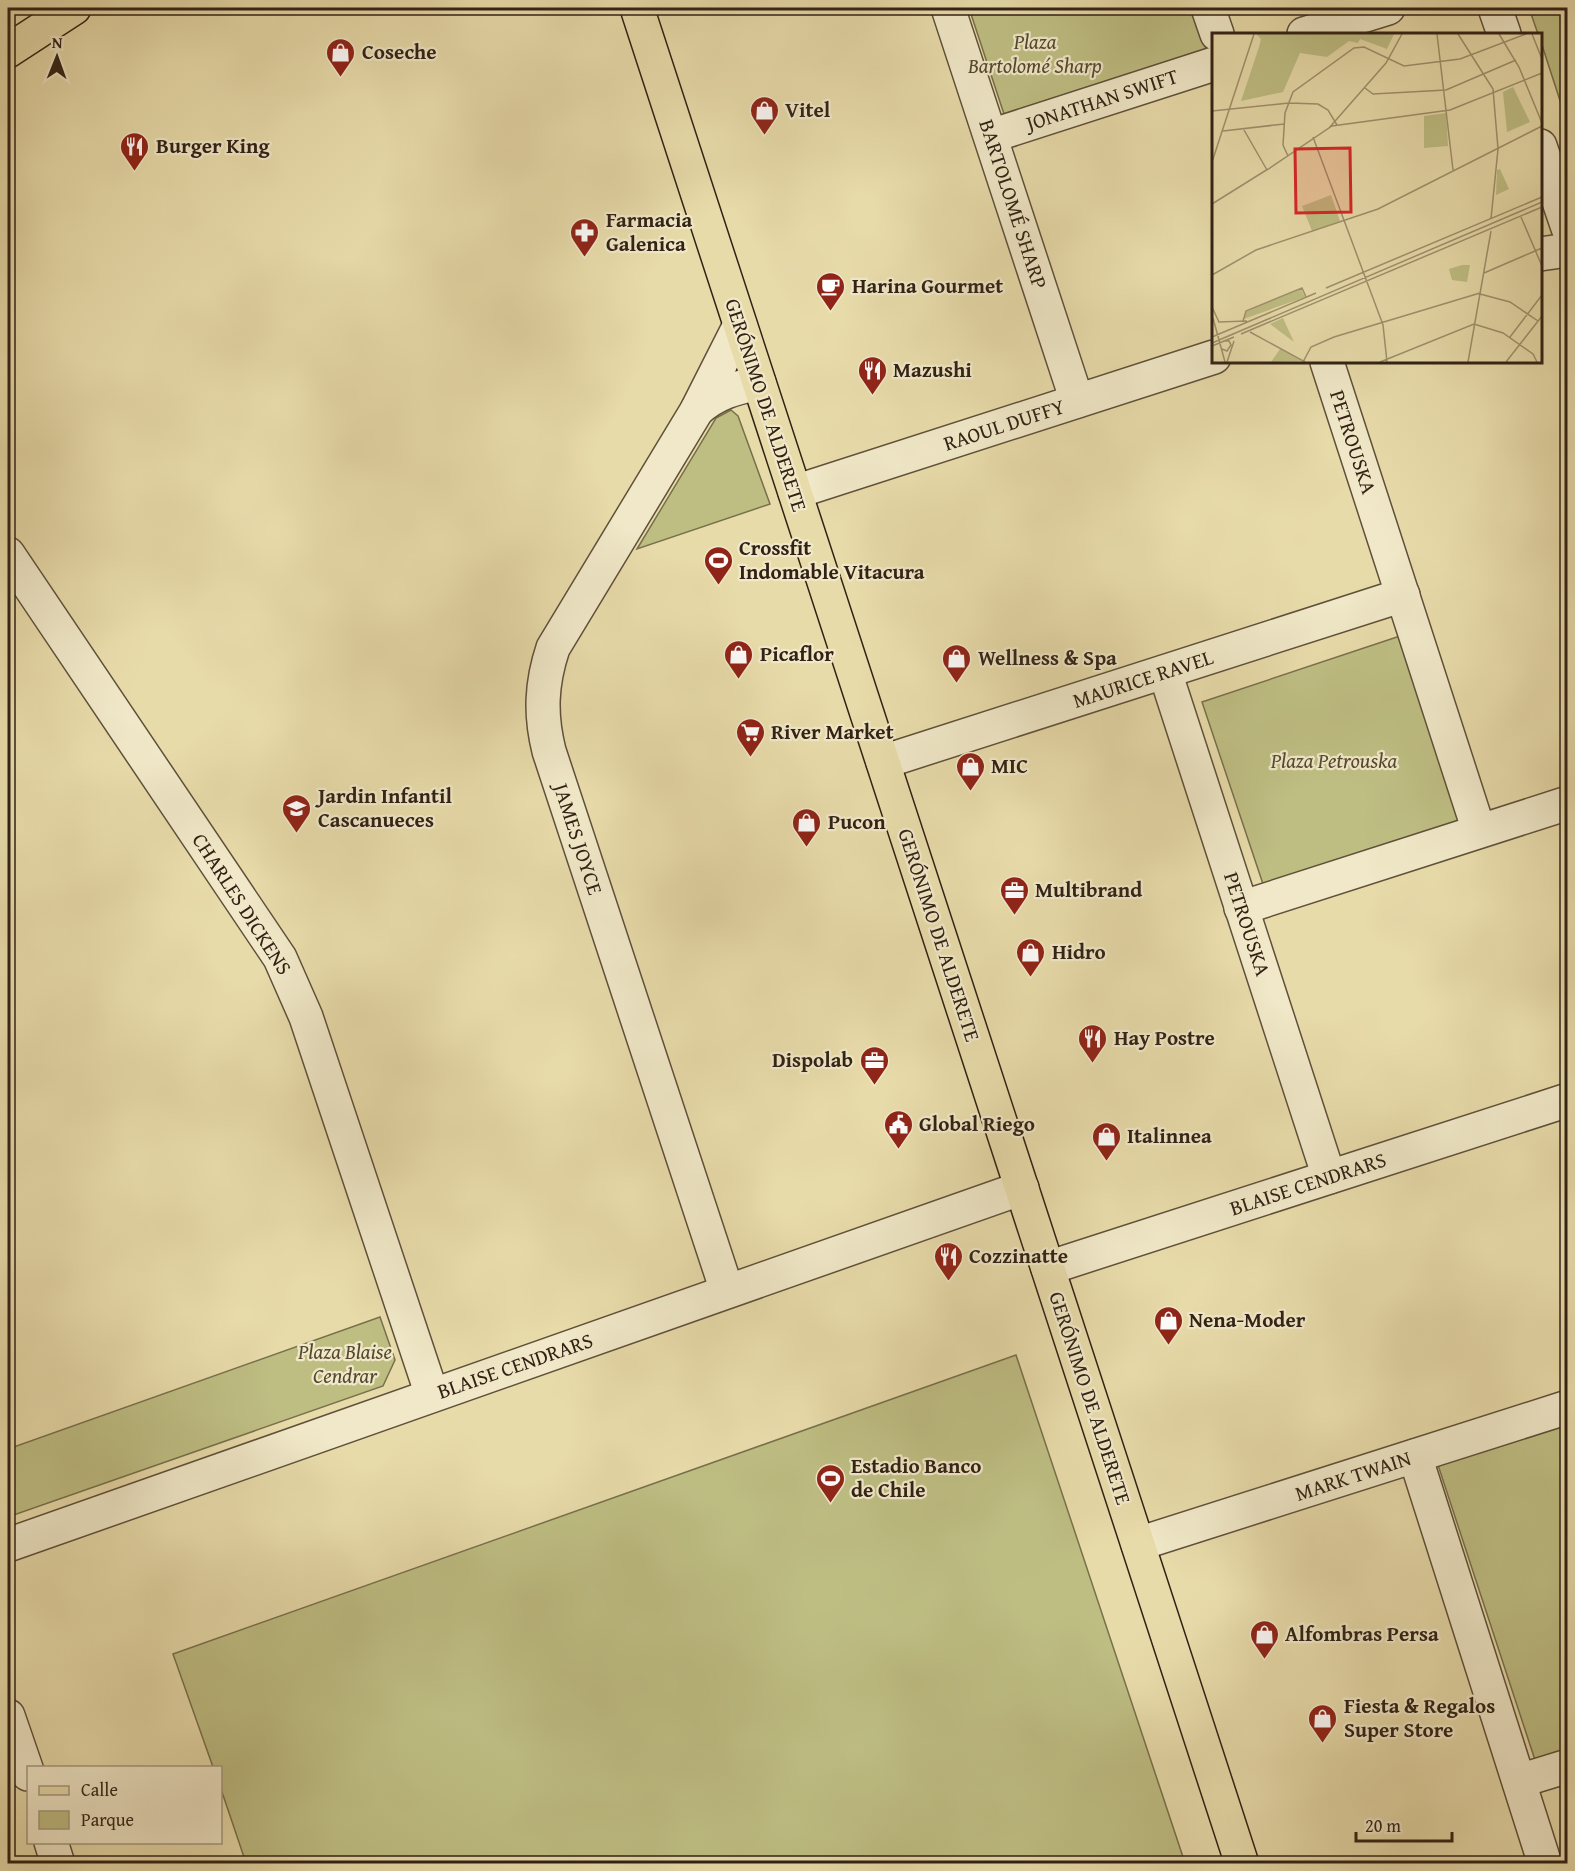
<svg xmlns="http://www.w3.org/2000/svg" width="1575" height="1871" font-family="'Gentium Book Plus',serif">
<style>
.green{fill:#bebe83;stroke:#78704c;stroke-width:1.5}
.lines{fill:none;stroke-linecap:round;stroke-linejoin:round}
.minor-casing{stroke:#5f503a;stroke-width:36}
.major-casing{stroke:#312215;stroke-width:36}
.minor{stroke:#f0e8c8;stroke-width:33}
.major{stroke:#e8dbaa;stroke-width:33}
.labels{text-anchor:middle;stroke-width:4.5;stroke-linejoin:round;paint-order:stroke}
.park-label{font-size:21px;font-style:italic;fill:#544930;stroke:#f0e8c8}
.poi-label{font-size:21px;font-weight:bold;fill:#312215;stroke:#f0e8c8;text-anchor:start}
.street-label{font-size:21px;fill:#312215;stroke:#f0e8c8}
.inset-road{fill:none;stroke:#9f916e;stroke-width:1.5}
.view{fill:#d62828;fill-opacity:0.15;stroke:#d62828;stroke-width:3}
.inset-edge{fill:none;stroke:#312215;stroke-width:3}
</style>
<rect width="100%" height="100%" fill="#e8dbaa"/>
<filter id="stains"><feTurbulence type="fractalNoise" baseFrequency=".00333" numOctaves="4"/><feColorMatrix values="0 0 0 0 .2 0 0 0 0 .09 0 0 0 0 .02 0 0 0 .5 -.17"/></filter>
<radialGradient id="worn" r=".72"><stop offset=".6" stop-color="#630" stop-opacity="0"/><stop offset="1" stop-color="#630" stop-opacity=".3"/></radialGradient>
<g class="green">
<polygon points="969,8 1193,8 1206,49 1004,114"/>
<polygon points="1529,8 1567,8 1567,122 1541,42 1540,34 1538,34"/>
<polygon points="731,410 738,416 770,504 637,549 716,418"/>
<polygon points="1403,635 1465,820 1264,887 1202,702"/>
<polygon points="380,1317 395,1360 383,1386 8,1517 8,1449"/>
<polygon points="1016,1355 1185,1863 246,1863 221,1789 220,1768 213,1767 173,1654"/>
<polygon points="1567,1423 1567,1756 1537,1766 1438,1465"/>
</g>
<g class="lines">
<defs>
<g id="minor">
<polyline points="948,8 1077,401"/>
<polyline points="1208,8 1217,34"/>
<polyline points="1495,8 1504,34"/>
<polyline points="1304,34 1388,8"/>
<polyline points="991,136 1214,64"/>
<polyline points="1540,146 1568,228"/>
<polyline points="1540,254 1568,250"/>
<polyline points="1327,362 1479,831"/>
<path d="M 697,410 C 716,393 735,388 759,383"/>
<polyline points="795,492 1214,357"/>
<polyline points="8,554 280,958 306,1017 432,1395"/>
<polyline points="1165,672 1329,1177"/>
<polyline points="883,762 1403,595"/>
<polyline points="1241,908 1568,803"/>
<polyline points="1048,1268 1568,1100"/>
<path d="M 727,1291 L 549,751 C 540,715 541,684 553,648 L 697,410 L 740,325"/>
<polyline points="1415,1456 1545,1864"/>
<polyline points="1138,1544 1568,1407"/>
<polyline points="8,1545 1022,1188"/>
<polyline points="8,1716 28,1774"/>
<polyline points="1519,1781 1568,1766"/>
<polyline points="51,1842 58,1864"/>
</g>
<g id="major">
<polyline points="637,8 1242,1864"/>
<polyline points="8,51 74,8"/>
</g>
</defs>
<use href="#minor" class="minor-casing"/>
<use href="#major" class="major-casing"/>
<use href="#minor" class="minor"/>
<use href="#major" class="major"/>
</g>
<defs>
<symbol id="shop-pin" viewBox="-11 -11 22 30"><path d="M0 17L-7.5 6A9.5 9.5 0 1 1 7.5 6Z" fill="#8f2418" stroke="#f0e8c8"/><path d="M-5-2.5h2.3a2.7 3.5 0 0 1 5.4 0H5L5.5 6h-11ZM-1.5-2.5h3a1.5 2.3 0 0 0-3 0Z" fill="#fff"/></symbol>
<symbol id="restaurant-pin" viewBox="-11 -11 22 30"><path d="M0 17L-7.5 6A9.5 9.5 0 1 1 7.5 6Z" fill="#8f2418" stroke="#f0e8c8"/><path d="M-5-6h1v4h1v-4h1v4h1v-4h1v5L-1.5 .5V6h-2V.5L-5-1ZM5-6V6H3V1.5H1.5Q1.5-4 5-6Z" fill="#fff"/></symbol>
<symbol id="pharmacy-pin" viewBox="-11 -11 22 30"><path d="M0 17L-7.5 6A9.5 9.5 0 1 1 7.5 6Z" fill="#8f2418" stroke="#f0e8c8"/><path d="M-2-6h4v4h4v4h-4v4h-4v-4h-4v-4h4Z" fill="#fff"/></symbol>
<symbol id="cafe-pin" viewBox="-11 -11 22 30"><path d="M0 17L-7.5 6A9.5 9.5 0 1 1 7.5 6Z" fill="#8f2418" stroke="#f0e8c8"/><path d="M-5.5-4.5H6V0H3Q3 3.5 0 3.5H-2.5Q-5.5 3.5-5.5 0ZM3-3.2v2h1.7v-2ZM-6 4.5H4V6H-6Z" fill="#fff"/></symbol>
<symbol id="stadium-pin" viewBox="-11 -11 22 30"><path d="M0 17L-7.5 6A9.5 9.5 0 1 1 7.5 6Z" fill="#8f2418" stroke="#f0e8c8"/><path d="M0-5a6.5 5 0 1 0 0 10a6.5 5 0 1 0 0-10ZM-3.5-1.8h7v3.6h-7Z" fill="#fff"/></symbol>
<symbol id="supermarket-pin" viewBox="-11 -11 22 30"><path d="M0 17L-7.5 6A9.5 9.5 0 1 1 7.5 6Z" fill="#8f2418" stroke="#f0e8c8"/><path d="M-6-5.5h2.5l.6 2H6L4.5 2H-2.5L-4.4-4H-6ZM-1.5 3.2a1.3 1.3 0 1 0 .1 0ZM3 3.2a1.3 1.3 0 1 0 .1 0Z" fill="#fff"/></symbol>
<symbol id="school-pin" viewBox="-11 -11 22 30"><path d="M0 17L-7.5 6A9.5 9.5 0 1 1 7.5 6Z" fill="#8f2418" stroke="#f0e8c8"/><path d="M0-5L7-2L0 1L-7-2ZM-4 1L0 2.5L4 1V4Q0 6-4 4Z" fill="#fff"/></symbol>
<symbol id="office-pin" viewBox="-11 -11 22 30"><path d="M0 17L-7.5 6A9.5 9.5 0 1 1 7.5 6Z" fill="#8f2418" stroke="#f0e8c8"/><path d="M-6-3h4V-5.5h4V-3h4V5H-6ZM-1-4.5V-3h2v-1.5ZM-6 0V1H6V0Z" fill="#fff"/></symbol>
<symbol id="civic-pin" viewBox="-11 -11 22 30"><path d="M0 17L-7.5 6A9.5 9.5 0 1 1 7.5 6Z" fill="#8f2418" stroke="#f0e8c8"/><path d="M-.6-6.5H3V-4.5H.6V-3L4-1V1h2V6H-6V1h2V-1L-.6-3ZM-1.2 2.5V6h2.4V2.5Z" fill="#fff"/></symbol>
</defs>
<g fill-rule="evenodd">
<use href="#shop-pin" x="324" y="36" width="33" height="45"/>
<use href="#shop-pin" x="748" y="94" width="33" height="45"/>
<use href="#restaurant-pin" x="118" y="130" width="33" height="45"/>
<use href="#pharmacy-pin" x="568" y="216" width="33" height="45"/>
<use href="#cafe-pin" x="814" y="270" width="33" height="45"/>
<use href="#restaurant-pin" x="856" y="354" width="33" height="45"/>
<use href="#stadium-pin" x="702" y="544" width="33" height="45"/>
<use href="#shop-pin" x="722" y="638" width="33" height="45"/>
<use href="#shop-pin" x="940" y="642" width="33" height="45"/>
<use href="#supermarket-pin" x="734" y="716" width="33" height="45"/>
<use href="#shop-pin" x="954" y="750" width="33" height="45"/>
<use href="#school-pin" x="280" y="792" width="33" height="45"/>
<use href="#shop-pin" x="790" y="806" width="33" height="45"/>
<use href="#office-pin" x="998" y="874" width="33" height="45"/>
<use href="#shop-pin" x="1014" y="936" width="33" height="45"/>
<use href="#restaurant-pin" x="1076" y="1022" width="33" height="45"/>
<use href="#office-pin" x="858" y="1044" width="33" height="45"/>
<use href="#civic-pin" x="882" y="1108" width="33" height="45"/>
<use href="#shop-pin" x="1090" y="1120" width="33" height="45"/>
<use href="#restaurant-pin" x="932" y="1240" width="33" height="45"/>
<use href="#shop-pin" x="1152" y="1304" width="33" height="45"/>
<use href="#stadium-pin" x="814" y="1462" width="33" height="45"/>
<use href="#shop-pin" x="1248" y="1618" width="33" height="45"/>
<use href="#shop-pin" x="1306" y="1702" width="33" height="45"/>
</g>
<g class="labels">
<g class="park-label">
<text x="1035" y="49">Plaza<tspan x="1035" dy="24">Bartolomé Sharp</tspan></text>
<text x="1334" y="768">Plaza Petrouska</text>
<text x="345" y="1359">Plaza Blaise<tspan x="345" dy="24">Cendrar</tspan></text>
</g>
<g class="poi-label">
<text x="362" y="59">Coseche</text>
<text x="785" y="117">Vitel</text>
<text x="156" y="153">Burger King</text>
<text x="606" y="227">Farmacia<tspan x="606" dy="24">Galenica</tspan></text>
<text x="852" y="293">Harina Gourmet</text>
<text x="893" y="377">Mazushi</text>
<text x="739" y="555">Crossfit<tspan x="739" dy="24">Indomable Vitacura</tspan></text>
<text x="760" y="661">Picaflor</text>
<text x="978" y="665">Wellness &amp; Spa</text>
<text x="771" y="739">River Market</text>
<text x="991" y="773">MIC</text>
<text x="318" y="803">Jardin Infantil<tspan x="318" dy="24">Cascanueces</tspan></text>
<text x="828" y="829">Pucon</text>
<text x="1035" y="897">Multibrand</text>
<text x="1052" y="959">Hidro</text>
<text x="1114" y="1045">Hay Postre</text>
<text x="853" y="1067" text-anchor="end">Dispolab</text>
<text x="919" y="1131">Global Riego</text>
<text x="1127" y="1143">Italinnea</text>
<text x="969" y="1263">Cozzinatte</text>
<text x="1189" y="1327">Nena-Moder</text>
<text x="851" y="1473">Estadio Banco<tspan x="851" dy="24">de Chile</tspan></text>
<text x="1285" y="1641">Alfombras Persa</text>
<text x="1344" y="1713">Fiesta &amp; Regalos<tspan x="1344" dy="24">Super Store</tspan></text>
</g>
<g class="street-label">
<text transform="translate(1102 100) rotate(-18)" y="7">JONATHAN SWIFT</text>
<text transform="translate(1013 204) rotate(72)" y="7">BARTOLOMÉ SHARP</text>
<text transform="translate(766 405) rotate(72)" y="7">GERÓNIMO DE ALDERETE</text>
<text transform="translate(1004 425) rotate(-18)" y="7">RAOUL DUFFY</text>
<text transform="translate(1353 442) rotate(72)" y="7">PETROUSKA</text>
<text transform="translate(1143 679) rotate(-18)" y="7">MAURICE RAVEL</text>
<text transform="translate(578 839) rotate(72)" y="7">JAMES JOYCE</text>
<text transform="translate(242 904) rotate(57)" y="7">CHARLES DICKENS</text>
<text transform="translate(1247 924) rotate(72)" y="7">PETROUSKA</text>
<text transform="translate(939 935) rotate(72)" y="7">GERÓNIMO DE ALDERETE</text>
<text transform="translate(1308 1184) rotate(-18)" y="7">BLAISE CENDRARS</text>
<text transform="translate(515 1366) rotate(-19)" y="7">BLAISE CENDRARS</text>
<text transform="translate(1090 1398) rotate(72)" y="7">GERÓNIMO DE ALDERETE</text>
<text transform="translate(1353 1476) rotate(-18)" y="7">MARK TWAIN</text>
</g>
</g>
<g transform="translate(1212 33)">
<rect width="330" height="330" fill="#e8dbaa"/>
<path d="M 44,1 L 182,1 L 175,16 L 148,6 L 146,10 L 137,8 L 115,24 L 88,20 L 71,59 L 29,68 L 47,14 L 49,6 ZM 301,54 L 318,89 L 295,99 L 291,59 ZM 234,80 L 236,113 L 212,115 L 212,83 ZM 288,136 L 297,156 L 284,162 L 285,137 ZM 119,162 L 128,188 L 100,198 L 90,173 ZM 250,232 L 258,232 L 255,249 L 240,247 L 237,236 ZM 89,256 L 93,264 L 32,286 L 34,279 ZM 71,285 L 82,309 L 58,291 ZM 68,316 L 89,328 L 59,329 Z" fill="#bebe83"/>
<path class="inset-road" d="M 225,1 L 241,137M 246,1 L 281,56 L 286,116 L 279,186M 287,1 L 307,34 L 330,90M 320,1 L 330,26M 153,55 L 161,61 L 234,57 L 304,27M 0,78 L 77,70 L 106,71 L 116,77 L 125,92M 117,95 L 174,30 L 190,1M 32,97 L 55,137M 11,98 L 72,91M 101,104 L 171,292 L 175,329M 76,123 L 71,112 L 73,80 L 81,59 L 142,15 L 152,14 L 192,33 L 248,26 L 314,1M 0,129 L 42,1M 55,137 L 120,93 L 238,77 L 330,40M 0,171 L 56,136M 309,184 L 330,233M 272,240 L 330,215M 0,242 L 44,217 L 166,176 L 330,93M 114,255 L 330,164M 268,261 L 298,269 L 326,288M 0,274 L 7,289 L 35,288M 1,285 L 13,329M 31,288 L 34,278 L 90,255 L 94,264M 38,299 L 93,329M 29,301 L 330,174M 0,304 L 104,260M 298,304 L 330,262M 0,310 L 330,169M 0,313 L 22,304M 10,316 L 15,318 L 19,312 L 17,308 L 11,308M 15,329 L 22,308M 91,329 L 99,314 L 122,304 L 268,260M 168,329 L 262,291 L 291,300 L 321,321 L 325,329M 256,329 L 279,198M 294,329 L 330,283"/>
<path class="view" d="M 138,115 L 139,179 L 84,180 L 83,116 Z"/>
<rect width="330" height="330" class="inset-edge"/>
</g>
<rect width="1575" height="1871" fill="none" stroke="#e8dbaa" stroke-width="30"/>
<rect x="9" y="9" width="1557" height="1853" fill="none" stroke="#312215" stroke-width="3"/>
<rect x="15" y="15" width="1545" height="1841" fill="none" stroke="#312215" stroke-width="1.5"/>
<rect x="27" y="1766" width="195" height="78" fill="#f0e8c8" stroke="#a49980" stroke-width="1.5"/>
<rect x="39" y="1786" width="30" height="9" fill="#e8dbaa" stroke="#a49980" stroke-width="1.5"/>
<text x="81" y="1796" font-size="18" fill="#312215">Calle</text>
<rect x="39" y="1811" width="30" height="18" fill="#bebe83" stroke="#a49980" stroke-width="1.5"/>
<text x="81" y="1826" font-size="18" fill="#312215">Parque</text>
<g transform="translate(57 57) rotate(1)" stroke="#f0e8c8" stroke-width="4.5" paint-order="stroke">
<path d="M0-4.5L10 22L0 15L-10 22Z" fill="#312215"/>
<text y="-9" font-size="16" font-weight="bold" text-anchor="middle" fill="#312215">N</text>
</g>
<path d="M1356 1832v9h96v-9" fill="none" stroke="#312215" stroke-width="3"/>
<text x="1365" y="1832" font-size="18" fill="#312215" stroke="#f0e8c8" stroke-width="4.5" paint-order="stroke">20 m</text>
<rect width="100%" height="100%" filter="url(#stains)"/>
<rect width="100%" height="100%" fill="url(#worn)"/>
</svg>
